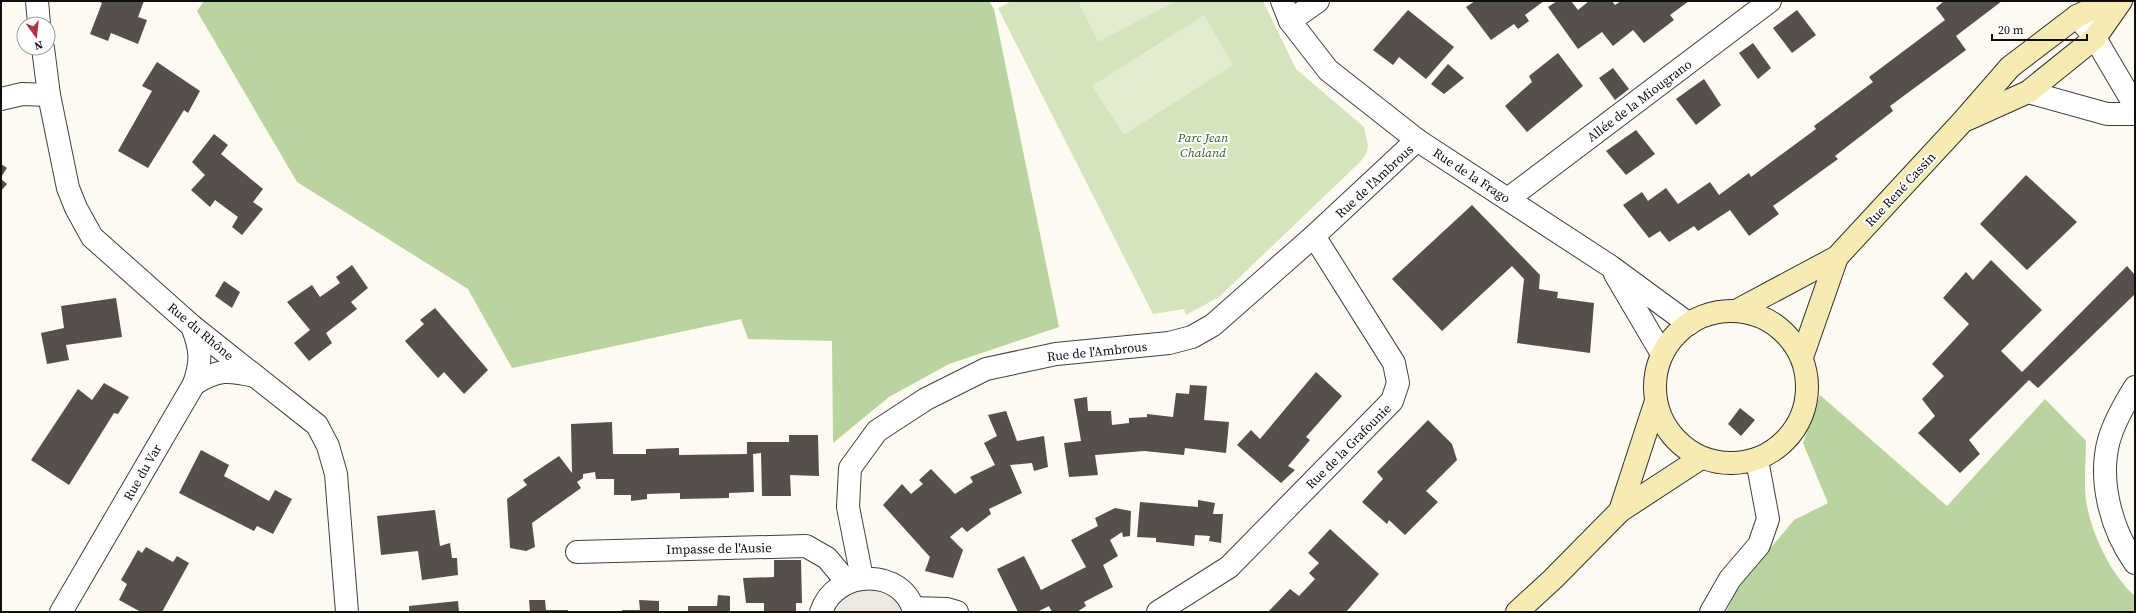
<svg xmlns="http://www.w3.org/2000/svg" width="2136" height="613" font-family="'Source Serif 4',serif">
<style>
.green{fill:#d4e5be}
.forest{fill:#bad49f}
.pitch{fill:#e4edcf}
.plaza{fill:#ede9e0}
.building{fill:#564f4c}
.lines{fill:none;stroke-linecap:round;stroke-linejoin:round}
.minor-casing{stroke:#414141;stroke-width:24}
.secondary-casing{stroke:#303030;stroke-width:24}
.minor{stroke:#fff;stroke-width:22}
.secondary{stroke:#f6ebb3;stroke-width:22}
.labels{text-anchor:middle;stroke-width:4;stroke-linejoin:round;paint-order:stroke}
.street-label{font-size:13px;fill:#0e0e0e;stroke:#fff}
.park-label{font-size:13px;font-style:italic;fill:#355f25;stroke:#fff}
</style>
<rect width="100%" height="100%" fill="#fdfaf1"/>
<polygon class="green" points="1012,1 1263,1 1296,69 1364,127 1368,146 1366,154 1360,162 1219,297 1186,315 1184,309 1153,314 998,8"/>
<g class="forest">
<polygon points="204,1 989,1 994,9 1059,327 949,364 889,397 833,443 832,341 748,339 741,319 512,368 468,289 297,182 197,11"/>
<path d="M 1820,395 L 1947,506 L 2045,399 L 2086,441 C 2086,461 2083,487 2087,506 C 2093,536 2111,575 2135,596 L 2135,612 L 1726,612 L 1738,587 L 1794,520 L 1828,503 L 1803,443 Z"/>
</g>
<g class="pitch">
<polygon points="1078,1 1176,1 1098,42"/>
<polygon points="1204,15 1233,65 1124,135 1092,86"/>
</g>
<polygon class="plaza" points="868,589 881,591 893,597 905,612 835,612 844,599 855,592"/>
<g class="building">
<polygon points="98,1 144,1 138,17 147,20 138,44 111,33 108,41 90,34 102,3"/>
<polygon points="1475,1 1544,1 1525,15 1529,21 1518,29 1514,24 1491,40 1466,7"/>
<polygon points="1557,1 1571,1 1578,10 1589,1 1612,1 1615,5 1621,1 1689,1 1670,15 1674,20 1644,43 1633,30 1613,46 1602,32 1578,49 1548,7"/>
<polygon points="1944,1 2002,1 1956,36 1966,50 1890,106 1893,111 1835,156 1838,159 1773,206 1779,214 1749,236 1730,210 1698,231 1694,226 1669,242 1660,231 1649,238 1623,205 1642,192 1648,201 1666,188 1678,204 1710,182 1719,195 1749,173 1751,177 1816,129 1814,126 1873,82 1869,77 1945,20 1936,8"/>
<polygon points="1408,10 1454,47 1426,79 1399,57 1393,65 1373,50"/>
<polygon points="1797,10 1816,35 1792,53 1773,28"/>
<polygon points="1753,43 1771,68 1758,79 1739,53"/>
<polygon points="1558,53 1583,86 1527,132 1505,106 1532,82 1529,76"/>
<polygon points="157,62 200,91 188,113 184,110 148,168 118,151 152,91 142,86"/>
<polygon points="1448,64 1464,78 1444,94 1431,84"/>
<polygon points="1613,68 1629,89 1615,100 1599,78"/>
<polygon points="1704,79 1721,105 1696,125 1676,99"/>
<polygon points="1636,130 1655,154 1626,175 1606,151"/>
<polygon points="214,134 228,145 221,154 263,189 253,202 263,209 242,235 232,227 238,217 215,200 210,207 191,190 205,175 192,162"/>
<polygon points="1,164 7,168 1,177"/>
<polygon points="2026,175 2077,222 2027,270 1980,224"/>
<polygon points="1,179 7,184 1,191"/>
<polygon points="1472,205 1540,275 1539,289 1558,292 1557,298 1594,303 1590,353 1517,343 1524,279 1512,266 1442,331 1392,279"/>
<polygon points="1991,260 2042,310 2001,351 2022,372 2127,266 2135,275 2135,294 2038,388 2029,380 1969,440 1980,454 1960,473 1918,433 1935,416 1922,399 1944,376 1932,364 1969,324 1943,298 1966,272 1973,280"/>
<polygon points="352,265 368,288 351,302 357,309 326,333 332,343 309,361 294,343 310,330 287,302 312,285 320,297 340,283 336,277"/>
<polygon points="224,281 240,292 232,308 215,296"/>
<polygon points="116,298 122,337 66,345 69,360 47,364 41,333 64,328 61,306"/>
<polygon points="435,308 488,370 464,394 444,372 438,378 405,341 424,324 420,320"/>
<polygon points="1316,372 1342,396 1306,437 1310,440 1288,466 1295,470 1281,483 1237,445 1251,430 1260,439"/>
<polygon points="104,383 129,397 118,414 114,413 69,485 31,460 78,389 92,400"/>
<polygon points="1190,385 1207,386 1204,420 1229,422 1226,453 1185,448 1184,455 1144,451 1095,455 1098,475 1069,477 1064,443 1081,441 1074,399 1087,397 1088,411 1111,411 1112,425 1129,423 1129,418 1147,417 1147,414 1173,417 1176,393 1189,394"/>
<polygon points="1740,408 1755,420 1741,436 1728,424"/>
<polygon points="1006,411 1017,441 1044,436 1048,467 1034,471 1032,463 1010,465 1022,493 989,509 991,514 967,532 962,527 950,537 963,550 953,578 925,571 930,557 883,505 902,484 911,494 923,484 919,480 931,469 955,494 973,482 970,477 995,465 984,443 997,436 988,415"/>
<polygon points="1428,420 1452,444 1457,460 1426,491 1438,502 1405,535 1389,520 1387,524 1362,502 1383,479 1377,472"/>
<polygon points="612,422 613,454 646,454 646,449 679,448 679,455 747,454 747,442 789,442 789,435 818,435 819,476 790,475 791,496 762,496 761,453 753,454 754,492 729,493 729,498 680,499 680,493 647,494 647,499 631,501 631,495 614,495 614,479 596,479 595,472 583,474 583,478 577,482 581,488 532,523 535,547 526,551 510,548 507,499 527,485 523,480 559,456 572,473 571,424"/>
<polygon points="201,450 229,465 224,476 269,501 275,490 292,499 273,534 257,526 254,531 179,493"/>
<polygon points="1198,500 1215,503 1213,514 1223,514 1221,543 1209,541 1210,536 1195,535 1194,546 1156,542 1156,538 1137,537 1140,502 1198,507"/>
<polygon points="1115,508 1131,511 1130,536 1123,537 1122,532 1110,540 1118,556 1103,565 1113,587 1084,602 1086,606 1077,612 1052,612 1049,606 1037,612 1018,612 997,569 1024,556 1041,590 1086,567 1071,540 1098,526 1095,518"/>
<polygon points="435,510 440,546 450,543 452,558 457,558 458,575 422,580 418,551 381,555 377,516"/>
<polygon points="1330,529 1379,574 1346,612 1268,612 1290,589 1299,596 1315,579 1309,573 1319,563 1308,553"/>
<polygon points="146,547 173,562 177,556 189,563 162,612 141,612 119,600 127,584 121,580 138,550 142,553"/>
<polygon points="774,560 801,560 802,603 796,603 796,612 764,612 764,603 746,603 743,578 774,577"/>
<polygon points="718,595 730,596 730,612 688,612 688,606 717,606"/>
<polygon points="529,600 545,600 546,610 568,610 568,612 530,612"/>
<polygon points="639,600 659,601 659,612 622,612 622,610 640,610"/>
<polygon points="458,601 459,612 409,612 409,606"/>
</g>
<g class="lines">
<defs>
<g id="minor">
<polyline points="37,1 39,24"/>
<polyline points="1282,1 1290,21 1328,70 1417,140 1610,266 1689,324"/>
<polyline points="2077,16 2095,38 2135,106"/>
<polyline points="1290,21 1318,1"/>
<polyline points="43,48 49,95 68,188 76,208 92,237 192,326 317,425 328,446 336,474 347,612"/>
<polyline points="2028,92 2107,114 2135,114"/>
<polyline points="1,99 22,94 49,95"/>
<polyline points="1509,198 1770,1"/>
<polyline points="1615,274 1662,354"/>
<path d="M 194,384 C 218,369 228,370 255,376"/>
<path d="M 2135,387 C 2125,403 2114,422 2109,440 C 2098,480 2111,529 2135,563"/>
<polyline points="577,552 806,546 827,558 847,582"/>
<polyline points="862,578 848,507 850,468 877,431 926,399 986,369 1056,354 1169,343 1192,337 1213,325 1314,236 1417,140"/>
<polyline points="913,608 947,609 957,612"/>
<path d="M 61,612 L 194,384 C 202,360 201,350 192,326"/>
<path d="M 821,612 C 836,567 904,568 914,612"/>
<polyline points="1158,612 1229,567 1392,401 1398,383 1394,363 1314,236"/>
<polyline points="1711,612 1730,579 1759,545 1768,519 1757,460"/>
</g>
<g id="secondary">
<polyline points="1968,119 2028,92 2095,38 2121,1"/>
<circle cx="1731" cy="387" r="76"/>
<polyline points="1736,311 1837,257 1963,121 2010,67 2077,16 2109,1"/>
<polyline points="1802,357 1837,257"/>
<polyline points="1620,511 1656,401"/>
<polyline points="1517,612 1553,579 1620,511 1701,458"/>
</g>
</defs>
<use href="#minor" class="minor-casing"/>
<use href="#secondary" class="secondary-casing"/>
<use href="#minor" class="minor"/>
<use href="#secondary" class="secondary"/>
</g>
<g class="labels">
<g class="street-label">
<text transform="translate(1639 100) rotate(-37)" y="5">Allée de la Miougrano</text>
<text transform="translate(1472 175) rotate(33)" y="5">Rue de la Frago</text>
<text transform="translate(1374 181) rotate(-43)" y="5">Rue de l'Ambrous</text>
<text transform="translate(1900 189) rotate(-47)" y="5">Rue René Cassin</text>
<text transform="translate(201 331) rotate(40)" y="5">Rue du Rhône</text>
<text transform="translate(1097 351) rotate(-6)" y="5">Rue de l'Ambrous</text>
<text transform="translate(1348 446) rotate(-45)" y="5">Rue de la Grafounie</text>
<text transform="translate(142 472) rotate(-60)" y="5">Rue du Var</text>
<text transform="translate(719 548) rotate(-1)" y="5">Impasse de l'Ausie</text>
</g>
<g class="park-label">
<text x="1203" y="142">Parc Jean<tspan x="1203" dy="15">Chaland</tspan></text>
</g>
</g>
<rect width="2136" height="613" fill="none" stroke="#0e0e0e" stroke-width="4"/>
<g transform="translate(36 36) rotate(165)"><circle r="19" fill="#ffffff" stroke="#9f9f9f"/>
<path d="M0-3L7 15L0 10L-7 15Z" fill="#af3542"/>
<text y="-6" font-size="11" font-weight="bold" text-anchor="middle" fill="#0e0e0e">N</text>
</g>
<path d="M1992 34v6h95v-6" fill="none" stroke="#0e0e0e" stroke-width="2"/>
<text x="1998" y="34" font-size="12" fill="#0e0e0e" stroke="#ffffff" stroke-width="3" paint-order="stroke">20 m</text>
</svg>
